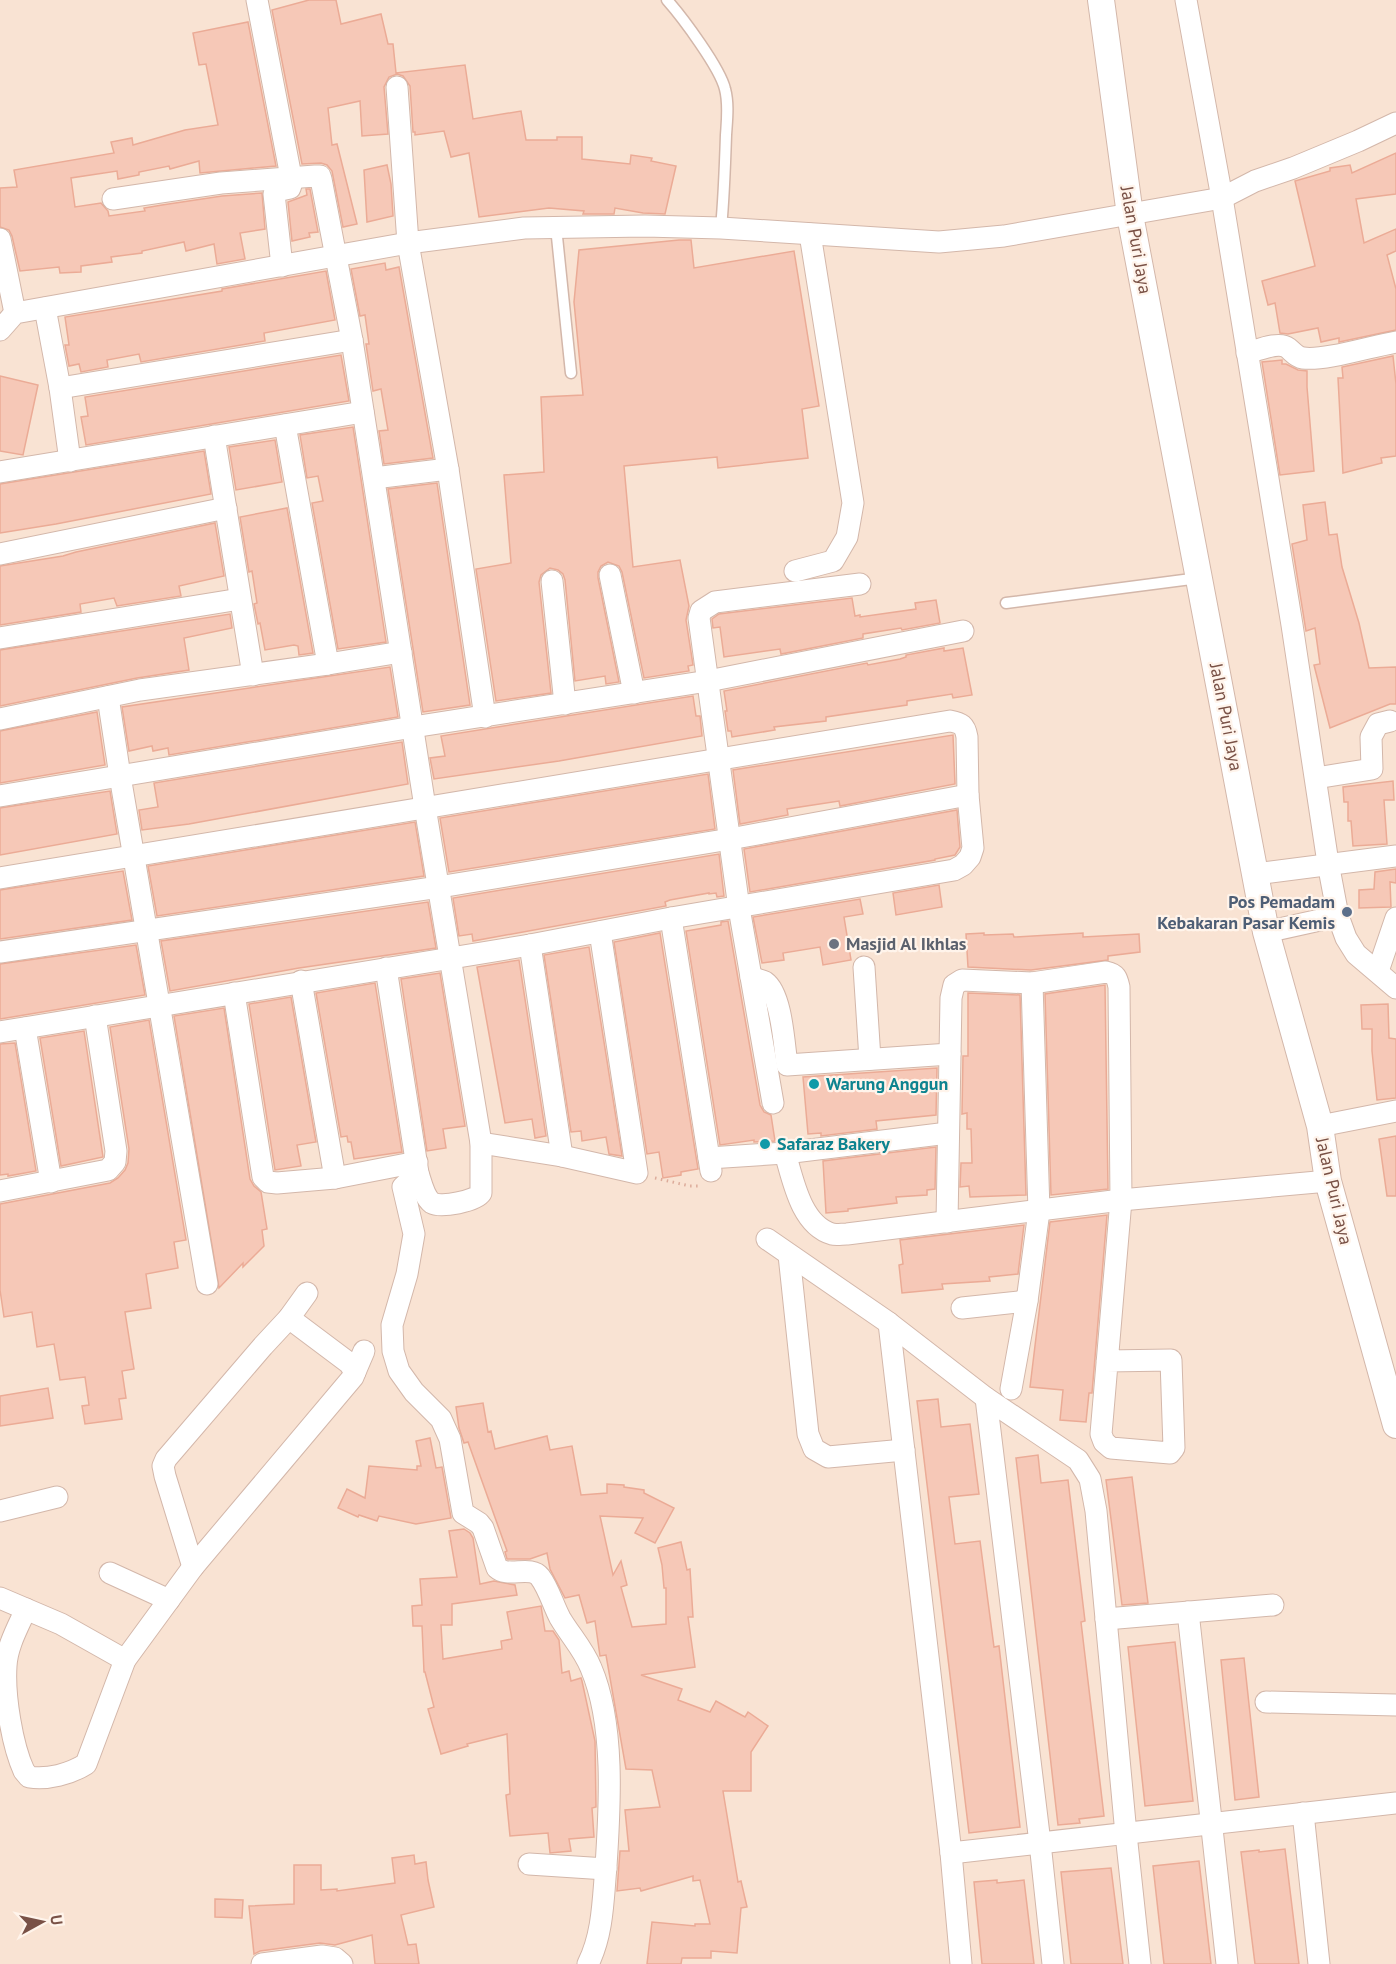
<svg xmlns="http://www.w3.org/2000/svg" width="1396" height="1964" font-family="'PT Sans',sans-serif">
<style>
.residential{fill:#f9e3d3}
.building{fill:#f6c8b7;stroke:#ebab96;stroke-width:1.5}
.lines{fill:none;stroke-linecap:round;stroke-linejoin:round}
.service-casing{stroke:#d3b7aa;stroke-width:13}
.minor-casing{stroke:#d3b7aa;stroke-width:23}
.tertiary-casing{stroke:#d3b7aa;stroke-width:28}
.path{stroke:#dcab9a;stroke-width:3;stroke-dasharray:1.5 4.5;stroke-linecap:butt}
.service{stroke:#fff;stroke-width:10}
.minor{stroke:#fff;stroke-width:21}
.tertiary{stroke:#fff;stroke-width:26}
.service-dot{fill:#5c6f8a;stroke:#fff4eb;stroke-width:2}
.worship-dot{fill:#6b7280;stroke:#fff4eb;stroke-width:2}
.culture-dot{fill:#0f9aa8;stroke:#fff4eb;stroke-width:2}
.labels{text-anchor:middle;stroke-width:4.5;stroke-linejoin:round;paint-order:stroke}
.street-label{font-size:18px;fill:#795146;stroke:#fff4eb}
.service-label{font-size:18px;font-weight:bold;fill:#4e5e75;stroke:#fff4eb;text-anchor:end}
.worship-label{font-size:18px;font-weight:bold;fill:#5b616d;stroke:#fff4eb;text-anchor:start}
.culture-label{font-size:18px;font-weight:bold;fill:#0d838f;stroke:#fff4eb;text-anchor:start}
</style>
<rect width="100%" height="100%" fill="#fef0e2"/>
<rect class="residential" x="0" y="0" width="1396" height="1964"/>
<g class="building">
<polygon points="309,0 336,0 341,24 381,14 388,44 393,44 396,73 465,65 473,119 521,111 526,140 557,140 557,137 582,137 582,159 630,164 631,155 652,158 651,161 676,166 665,214 643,213 615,208 614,214 583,214 584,211 549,208 479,217 469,153 451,157 444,131 415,135 415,132 413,132 410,86 403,76 397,74 389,77 384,87 388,134 362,136 360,101 328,108 332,145 337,144 357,224 343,227 332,171 327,165 321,163 302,164 272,10"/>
<polygon points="248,22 276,166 200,173 199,161 170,169 169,166 139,172 139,175 118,179 117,171 71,178 75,207 101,203 108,211 109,216 145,211 144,208 162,205 222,196 262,193 265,229 240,233 245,259 217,264 214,244 186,251 184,242 142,251 142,253 111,257 112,262 81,266 81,272 60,273 59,267 20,271 12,236 9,230 0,227 0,188 17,187 14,170 114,153 111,142 132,138 133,145 185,130 218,125 206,64 199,65 193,33"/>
<polygon points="1396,153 1396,194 1356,199 1364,243 1396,229 1396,251 1387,255 1396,289 1396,330 1339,342 1339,338 1321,342 1318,328 1288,334 1280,333 1275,303 1268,305 1262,281 1315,266 1295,181 1330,171 1330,168 1350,165 1352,173"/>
<polygon points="387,165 391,184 393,216 367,222 364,170"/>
<polygon points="306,189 310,189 318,232 309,233 310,237 292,241 288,202 307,195"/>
<polygon points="679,240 691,240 694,268 794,251 819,406 802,409 808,458 718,468 717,457 624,466 633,567 680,560 689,606 686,620 693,665 688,666 689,671 644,678 622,572 619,566 608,562 601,566 598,572 598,578 619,682 606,684 605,676 575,681 565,580 563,574 558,570 550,568 541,575 539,582 551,693 496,701 476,569 511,563 504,475 544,472 541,397 583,395 574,302 579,250"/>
<polygon points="385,263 386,270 399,267 433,458 384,464 379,431 388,430 381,389 373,391 366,344 369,344 365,315 360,316 351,269"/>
<polygon points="326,271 335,320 264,333 265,341 141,362 139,354 107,360 108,367 81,372 79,364 69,366 65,345 69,345 65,317 222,291 222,289"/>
<polygon points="341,355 349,401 86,445 81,417 88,416 85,397"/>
<polygon points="1393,356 1396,384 1396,456 1381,458 1382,463 1343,473 1338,378 1343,378 1342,367"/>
<polygon points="1282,360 1282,364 1286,364 1298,370 1307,371 1307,387 1314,471 1280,475 1262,362"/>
<polygon points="0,376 38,385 23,455 0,451"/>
<polygon points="353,427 386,642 338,649 312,503 323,501 318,476 307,478 300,435"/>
<polygon points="275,440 282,482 236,490 229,447"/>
<polygon points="204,451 211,494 56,524 0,533 0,484"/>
<polygon points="437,483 470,705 423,712 388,489"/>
<polygon points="1325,502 1329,535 1337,534 1342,567 1359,623 1369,668 1396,667 1396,704 1390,704 1330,728 1314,665 1320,664 1315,628 1306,631 1292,544 1307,540 1303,505"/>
<polygon points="287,508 313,653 299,655 298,646 294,645 265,650 260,623 258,624 254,604 257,603 252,571 249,572 240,517"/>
<polygon points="215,523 224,576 179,586 181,596 117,606 114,598 80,604 81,612 0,625 0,566 63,556 76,552"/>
<polygon points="852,598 855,616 860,615 860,617 916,609 915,603 936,600 940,623 902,630 901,628 863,634 863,638 781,654 780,649 724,657 720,627 713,628 712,619 719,614"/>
<polygon points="230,614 232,628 184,638 189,670 137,678 0,706 0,650"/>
<polygon points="944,648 944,651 963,648 972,695 953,698 952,694 907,701 907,705 826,717 826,721 774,727 775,730 732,737 731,731 728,731 725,711 727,711 724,691 867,663 868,665 900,659 906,657 906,655"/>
<polygon points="390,667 398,717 169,755 168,748 153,751 152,746 129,751 122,707"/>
<polygon points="693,696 696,716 700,716 702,736 559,761 434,779 430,758 445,756 441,736"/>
<polygon points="97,712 105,765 0,783 0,731"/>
<polygon points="953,735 955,784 840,806 839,801 787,809 788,815 740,824 733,770"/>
<polygon points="402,742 408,784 189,824 142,830 139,810 158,807 154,783"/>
<polygon points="708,774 715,829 449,872 440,818"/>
<polygon points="1393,781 1394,800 1384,800 1387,844 1353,846 1351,821 1348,821 1348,802 1344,802 1343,787"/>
<polygon points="110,791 117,834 0,855 0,808"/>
<polygon points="957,810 960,847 955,855 935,859 935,860 750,892 744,849"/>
<polygon points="415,822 424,876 157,916 148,866"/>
<polygon points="719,854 724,896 717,897 716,893 709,894 709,893 670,900 665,902 666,906 473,941 472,934 459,936 453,898"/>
<polygon points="1396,869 1396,883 1390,882 1391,907 1359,908 1359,890 1374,889 1375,872"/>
<polygon points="123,871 132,920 0,939 0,890"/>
<polygon points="939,885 942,907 896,915 893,893"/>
<polygon points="860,899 863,914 844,917 851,960 823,965 820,947 783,953 784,960 762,963 753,917"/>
<polygon points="428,902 436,948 299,968 170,991 161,941"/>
<polygon points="728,921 760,1105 764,1112 771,1115 775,1141 754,1142 754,1140 720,1145 686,931 721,925 721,922"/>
<polygon points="660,933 698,1169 681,1172 681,1175 663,1178 659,1152 647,1154 614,942"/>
<polygon points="984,933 984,935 1013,934 1014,937 1083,933 1083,937 1139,934 1140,952 1108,956 1108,960 1031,970 968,967 966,934"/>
<polygon points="136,945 145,995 0,1019 0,964"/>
<polygon points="589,947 622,1156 609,1154 606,1137 582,1141 581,1131 571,1132 544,955"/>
<polygon points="519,960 546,1136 535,1138 532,1119 505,1123 477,967"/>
<polygon points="440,973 465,1126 443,1129 446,1148 427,1151 401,979"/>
<polygon points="375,983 402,1152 354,1159 351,1142 348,1142 347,1136 341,1137 316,993"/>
<polygon points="1105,985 1108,1189 1051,1195 1045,994"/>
<polygon points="968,993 1020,995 1026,1195 970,1197 969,1186 960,1187 961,1163 972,1163 971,1129 967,1129 967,1113 962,1114 963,1056 968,1056"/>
<polygon points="291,997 316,1142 297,1145 301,1166 275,1170 249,1004"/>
<polygon points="1388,1004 1389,1038 1396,1039 1396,1098 1377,1100 1372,1051 1372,1029 1362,1029 1361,1005"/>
<polygon points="224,1008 250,1179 254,1186 261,1192 267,1229 262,1230 264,1246 243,1267 243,1263 219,1288 174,1016"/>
<polygon points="149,1020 186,1240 174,1242 178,1268 146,1274 151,1308 125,1312 134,1369 122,1371 126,1398 119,1399 122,1419 85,1424 82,1406 89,1405 85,1377 60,1380 54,1344 37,1347 32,1312 4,1317 0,1290 0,1204 110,1183 118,1178 125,1170 128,1163 129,1149 110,1027"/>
<polygon points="84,1031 103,1157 61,1166 40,1038"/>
<polygon points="15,1043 36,1171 8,1176 8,1174 0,1175 0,1044"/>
<polygon points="937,1068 936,1115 876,1121 877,1129 821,1136 821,1133 808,1134 803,1077"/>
<polygon points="1396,1136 1396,1196 1387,1196 1379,1139"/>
<polygon points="936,1147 935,1189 927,1190 927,1195 896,1197 897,1203 848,1209 848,1211 826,1213 823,1161"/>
<polygon points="1107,1215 1092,1393 1089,1393 1086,1422 1060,1420 1063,1390 1030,1387 1050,1222"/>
<polygon points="1024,1225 1018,1274 989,1277 990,1281 942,1284 943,1289 902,1293 899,1265 903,1264 900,1240"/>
<polygon points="48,1388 53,1418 0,1426 0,1396"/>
<polygon points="938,1399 941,1427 970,1424 979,1494 949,1497 955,1544 980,1541 994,1647 999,1646 1020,1827 969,1833 917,1401"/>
<polygon points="483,1403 488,1432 491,1431 495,1449 547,1436 550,1450 572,1446 581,1495 607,1493 607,1484 624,1485 624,1487 644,1490 644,1493 674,1508 655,1543 635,1533 643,1518 600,1516 613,1575 621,1561 627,1585 621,1587 632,1627 666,1624 666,1588 664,1588 662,1565 658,1548 681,1542 687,1570 690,1569 693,1617 688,1617 695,1667 641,1675 682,1689 678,1700 710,1712 716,1701 745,1717 748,1712 768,1726 751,1752 751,1791 723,1791 738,1882 741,1881 747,1907 741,1908 737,1953 711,1951 711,1958 682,1958 681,1964 647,1964 652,1922 695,1926 695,1924 710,1924 700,1880 693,1881 693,1876 641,1891 640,1888 617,1891 620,1851 629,1851 625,1810 660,1807 652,1770 626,1769 606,1655 600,1656 595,1621 587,1623 579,1595 565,1598 550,1569 547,1553 530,1559 507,1559 505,1552 507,1551 468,1442 464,1443 459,1428 456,1407"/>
<polygon points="430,1438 436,1468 442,1467 451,1518 416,1524 379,1516 377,1521 359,1515 358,1517 338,1508 347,1489 365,1498 369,1466 417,1470 417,1466 421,1466 416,1441"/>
<polygon points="1038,1455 1041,1483 1068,1480 1085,1621 1081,1622 1104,1816 1079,1819 1080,1823 1058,1825 1016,1458"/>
<polygon points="1132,1477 1148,1603 1122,1605 1106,1480"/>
<polygon points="464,1529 470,1533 473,1538 480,1584 494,1581 515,1585 517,1595 452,1604 452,1625 441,1625 443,1659 502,1649 501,1641 512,1639 507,1612 541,1606 545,1631 553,1631 559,1640 562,1673 569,1671 571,1681 581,1678 582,1681 595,1741 596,1807 592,1808 594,1837 569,1839 571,1851 550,1853 548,1833 510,1836 506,1795 510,1794 507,1734 467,1744 468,1746 441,1754 428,1709 434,1707 425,1672 424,1672 422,1626 413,1626 412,1606 422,1605 420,1579 457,1577 449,1531"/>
<polygon points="1175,1642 1193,1801 1145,1806 1128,1647"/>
<polygon points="1244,1658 1259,1797 1235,1800 1221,1660"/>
<polygon points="1285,1849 1299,1964 1255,1964 1241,1852 1259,1850 1259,1852"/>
<polygon points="414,1855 415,1864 426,1862 428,1880 434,1907 401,1915 408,1945 416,1944 419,1964 375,1964 372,1935 335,1945 320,1943 260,1951 254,1954 249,1906 294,1904 294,1865 321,1865 321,1890 337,1889 337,1891 395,1883 392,1858"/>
<polygon points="1199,1861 1211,1964 1164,1964 1153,1866"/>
<polygon points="1111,1868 1123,1964 1071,1964 1061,1872"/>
<polygon points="997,1880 997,1883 1024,1880 1034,1964 982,1964 974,1882"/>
<polygon points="215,1899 243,1900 242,1918 215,1917"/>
</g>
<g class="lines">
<defs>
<g id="service">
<path d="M 667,0 C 683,18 720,68 725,89 C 729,104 727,120 726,135 C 725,166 724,197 721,228"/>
<polyline points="556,227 571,373"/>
<polyline points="1006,603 1199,578"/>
</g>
<g id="minor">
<polyline points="257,0 292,182 290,188 276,191 274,194 282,266"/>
<polyline points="1186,0 1222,198 1292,625 1328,863 1338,916 1346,938 1356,954 1396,988"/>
<polyline points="397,87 408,243 448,469 485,717"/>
<path d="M 113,199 L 221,183 L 315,176 L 320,176 L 321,179 L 352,340 L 425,807 L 481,1143 L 481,1193 C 476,1201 441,1208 432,1203 C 424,1197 421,1182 418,1173 L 386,968"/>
<polyline points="0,239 15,313"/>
<polyline points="45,308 60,388 70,461"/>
<polyline points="0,330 15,313 408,243 524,228 645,226 721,228 939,242 1004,236 1222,198 1255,181 1293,168 1358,141 1396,123"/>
<path d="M 1247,353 C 1258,350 1279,341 1288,348 C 1293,352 1296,357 1303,358 C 1325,361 1372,346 1396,342"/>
<polyline points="60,388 352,340"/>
<polyline points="285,425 328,664"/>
<polyline points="214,436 253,675"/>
<polyline points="0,472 363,412"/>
<polyline points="374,478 448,469"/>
<polyline points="0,554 226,508"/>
<polyline points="795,571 833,561 847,537 853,503 810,234"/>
<polyline points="610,575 634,693"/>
<polyline points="552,581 565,704"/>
<polyline points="0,638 240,599"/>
<polyline points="108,697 120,776 207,1284"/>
<polyline points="0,719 140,690 328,664 401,652"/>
<polyline points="1316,778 1372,769 1371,737 1378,724 1390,721"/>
<polyline points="0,796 413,727 708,681 963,631"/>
<polyline points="1255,874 1396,856"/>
<path d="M 0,878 L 950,721 C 961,723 965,725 967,737 L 968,795 L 973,848 L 970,857 L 963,865 L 954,870 L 671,918 L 530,945 L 0,1032"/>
<polyline points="671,918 711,1171"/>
<polyline points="1266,932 1338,916"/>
<polyline points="530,945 562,1156"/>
<polyline points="0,952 439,887 730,839 968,795"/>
<polyline points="864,967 870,1059"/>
<polyline points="1378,971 1396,918"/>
<path d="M 751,977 C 755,979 761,980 765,982 C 782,994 784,1045 787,1065 L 950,1054"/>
<polyline points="301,981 335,1178"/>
<polyline points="234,993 263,1177 268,1182 277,1183 335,1178 417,1162"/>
<polyline points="25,1028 51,1182"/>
<polyline points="773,1103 739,908 699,618 701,611 715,602 860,584"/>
<polyline points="1320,1126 1396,1111"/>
<polyline points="481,1143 562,1156 637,1173 600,932"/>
<path d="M 785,1153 C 793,1180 801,1225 832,1234 C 836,1235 842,1234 847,1234 L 1121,1200 L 1328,1181"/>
<polyline points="709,1158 785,1153 948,1133"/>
<path d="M 418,1173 L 403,1187 L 414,1234 L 407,1274 L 392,1325 L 393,1351 L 399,1371 L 414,1392 L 441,1419 L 450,1439 L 463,1513 L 479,1523 L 483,1528 L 497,1568 C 508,1578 531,1565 540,1577 C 549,1589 553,1605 560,1618 C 570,1635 584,1650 591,1668 C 615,1724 610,1806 606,1866 C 603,1900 603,1934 588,1964"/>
<polyline points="0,1191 108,1170 115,1162 116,1151 95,1016"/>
<path d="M 947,1222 L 951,998 L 954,985 L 962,980 L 1032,983 L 1106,972 C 1116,974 1117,978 1119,987 L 1121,1200 L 1101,1434 L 1104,1442 L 1111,1448 L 1170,1453 L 1174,1448 L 1171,1360 L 1107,1361"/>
<polyline points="767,1239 889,1323 986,1398 1078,1460 1090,1479 1096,1511 1126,1834 1140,1964"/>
<polyline points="789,1255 808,1434 814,1449 828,1457 904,1450"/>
<polyline points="962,1308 1027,1301"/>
<polyline points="889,1323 951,1853 961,1964"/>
<polyline points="355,1372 364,1351"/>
<polyline points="1011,1389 1027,1301 1039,1211 1032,983"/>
<polyline points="986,1398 1040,1843 1053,1964"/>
<polyline points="0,1511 57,1497"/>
<polyline points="193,1567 165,1476 163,1466 166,1459 263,1346 289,1318 307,1293"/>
<polyline points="110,1573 169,1600"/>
<polyline points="0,1598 61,1624 125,1660"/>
<path d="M 26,1609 C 18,1627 7,1646 6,1666 C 4,1695 12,1745 24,1771 L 29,1777 C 48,1780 70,1774 86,1764 L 125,1660 L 193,1567 L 353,1377 L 355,1372 L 349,1363 L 289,1318"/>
<polyline points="1188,1612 1227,1964"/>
<polyline points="1106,1619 1273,1605"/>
<polyline points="1266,1702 1396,1705"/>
<polyline points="1303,1813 1319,1964"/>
<polyline points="951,1853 1396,1803"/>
<polyline points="529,1864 606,1869"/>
<polyline points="262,1964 322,1956 335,1958 342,1964"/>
</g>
<polyline id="tertiary" points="1101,0 1130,215 1266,932 1320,1126 1328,1181 1396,1425"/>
</defs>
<use href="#service" class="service-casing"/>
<use href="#minor" class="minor-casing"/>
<use href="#tertiary" class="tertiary-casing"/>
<polyline class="path" points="655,1178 690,1186 698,1186"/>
<use href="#service" class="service"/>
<use href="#minor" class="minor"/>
<use href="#tertiary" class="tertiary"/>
</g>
<circle class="service-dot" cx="1347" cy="912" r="6"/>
<circle class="worship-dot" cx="834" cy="944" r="6"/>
<g class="culture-dot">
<circle cx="814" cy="1084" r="6"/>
<circle cx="765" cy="1144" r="6"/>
</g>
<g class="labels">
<g class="street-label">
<text transform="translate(1136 240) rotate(80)" y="6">Jalan Puri Jaya</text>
<text transform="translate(1226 717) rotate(79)" y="6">Jalan Puri Jaya</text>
<text transform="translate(1334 1191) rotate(77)" y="6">Jalan Puri Jaya</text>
</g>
<g class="service-label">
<text x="1335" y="908">Pos Pemadam<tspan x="1335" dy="21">Kebakaran Pasar Kemis</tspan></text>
</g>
<g class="worship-label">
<text x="846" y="950">Masjid Al Ikhlas</text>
</g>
<g class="culture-label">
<text x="826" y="1090">Warung Anggun</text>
<text x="777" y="1150">Safaraz Bakery</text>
</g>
</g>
<g transform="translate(42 1922) rotate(82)" stroke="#fff4eb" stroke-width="4.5" paint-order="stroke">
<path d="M0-4.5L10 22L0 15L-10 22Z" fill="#795146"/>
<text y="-9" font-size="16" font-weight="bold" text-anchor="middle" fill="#795146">U</text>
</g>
</svg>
